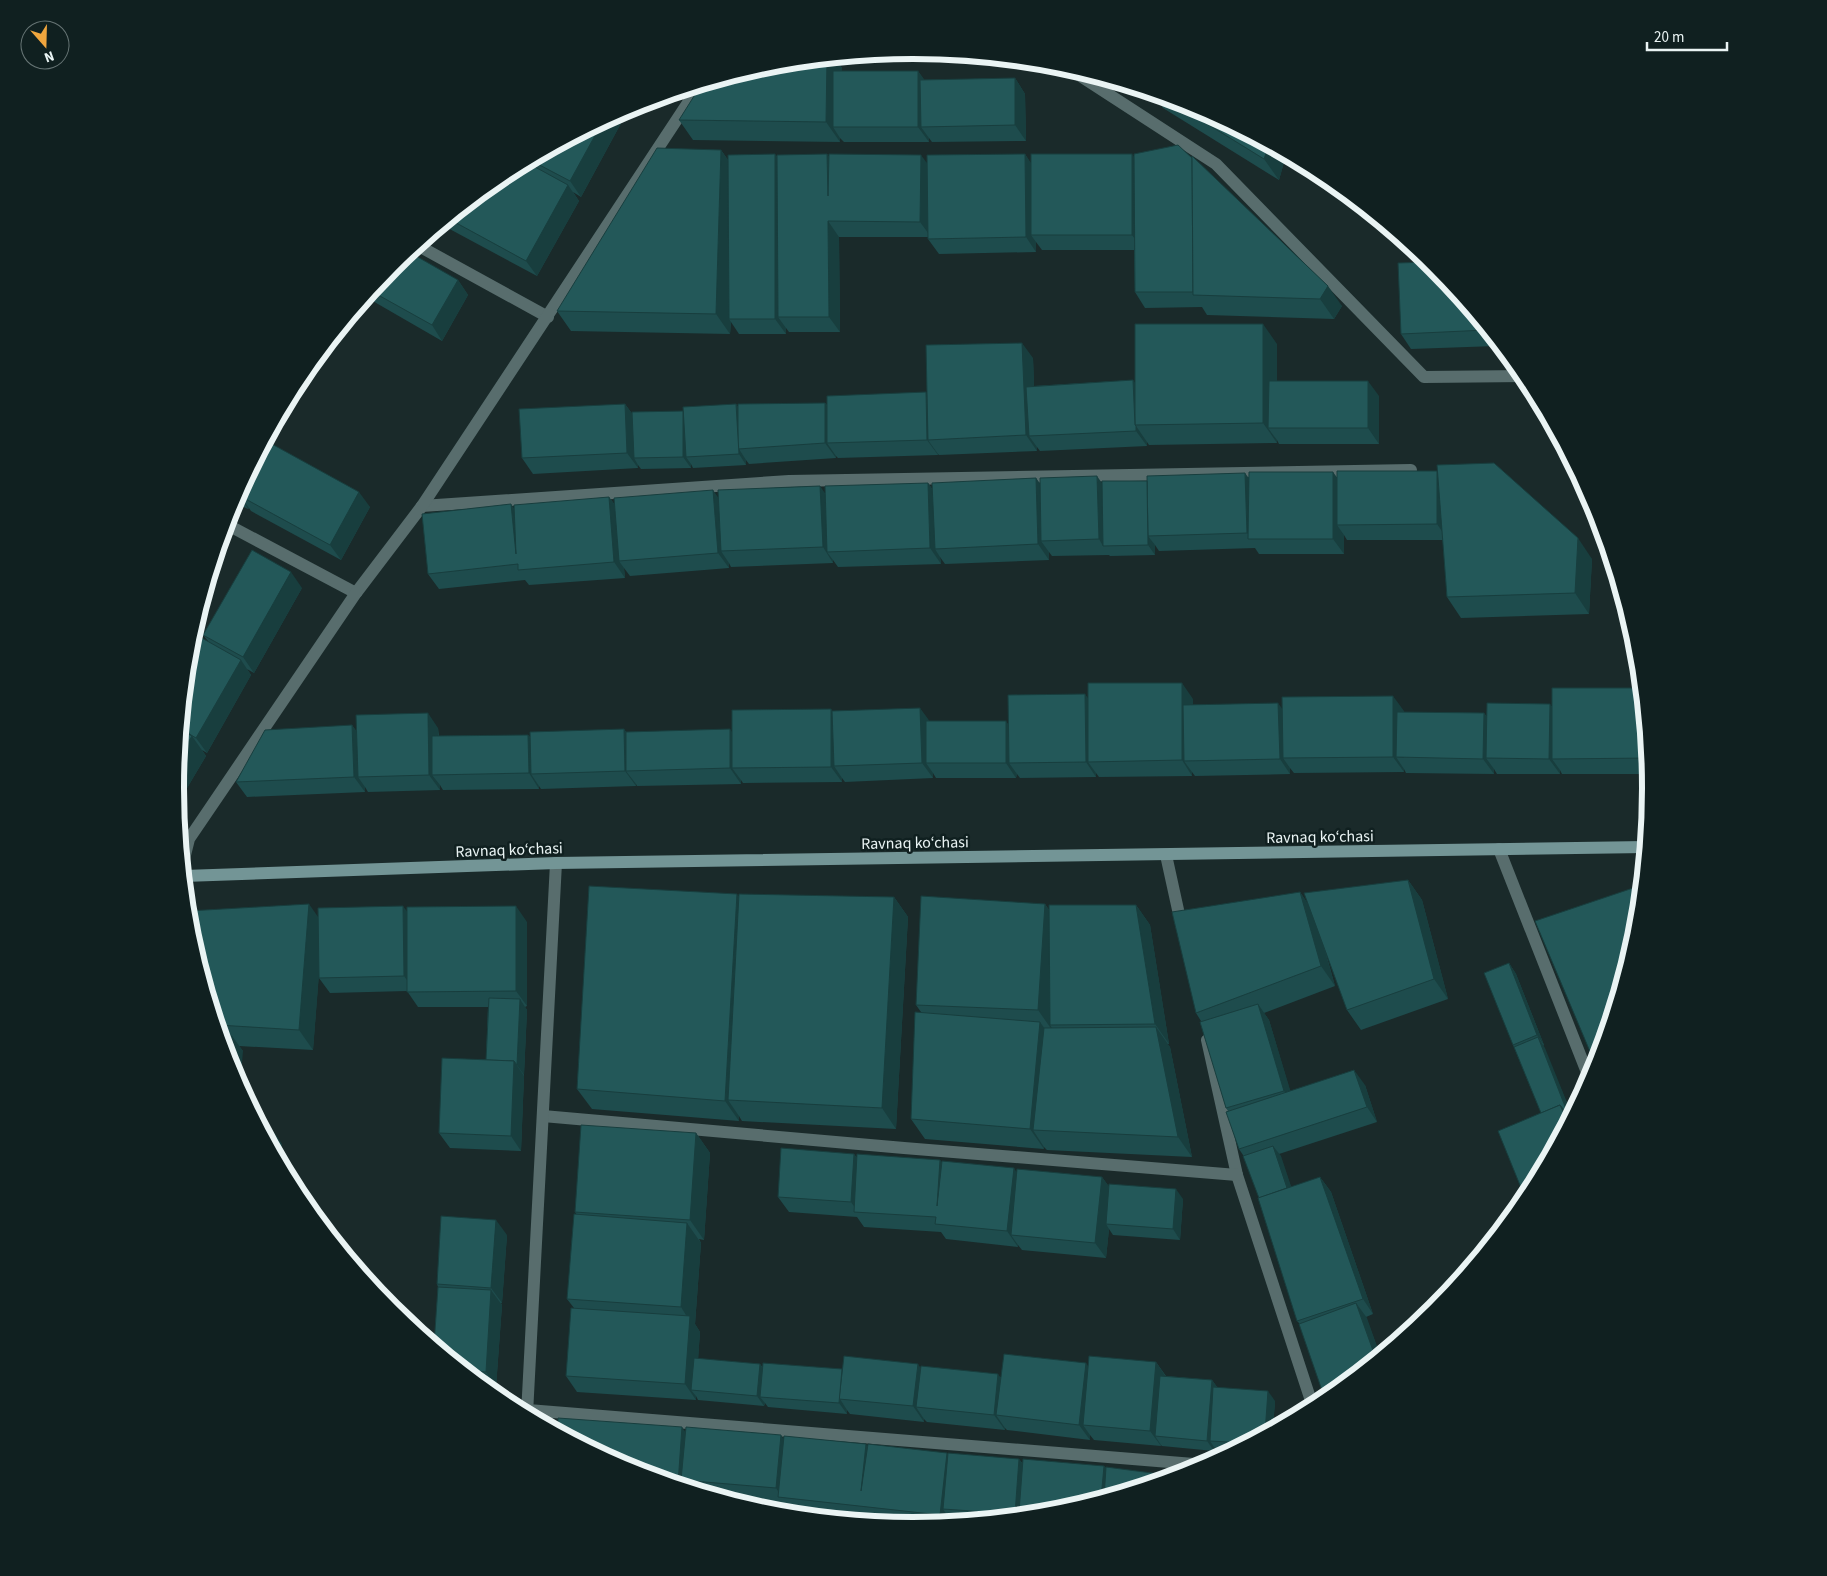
<svg xmlns="http://www.w3.org/2000/svg" width="1827" height="1576" font-family="'Source Sans 3',sans-serif">
<style>
.lines{fill:none;stroke-linecap:round;stroke-linejoin:round}
.street{stroke:#586d6d;stroke-width:12}
.secondary{stroke:#739596;stroke-width:12}
.wall{fill:#1e4c4d}
.shaded-wall{fill:#183e3e}
.building{fill:#235859;stroke:#183e3e}
.labels{text-anchor:middle;stroke-width:5;stroke-linejoin:round;paint-order:stroke}
.street-label{font-size:16px;fill:#eaf4f4;stroke:#102020}
.rim{fill:none;stroke:#eaf4f4;stroke-width:6}
</style>
<rect width="100%" height="100%" fill="#1a2a2a"/>
<g class="lines">
<g class="street">
<polyline points="1065,66 1216,164 1424,377 1526,376"/>
<polyline points="417,245 548,317"/>
<polyline points="422,506 789,481 1411,470"/>
<polyline points="226,524 356,593"/>
<polyline points="1499,849 1590,1080"/>
<polyline points="1166,855 1182,928"/>
<polyline points="183,863 189,839 356,593 422,506 699,86"/>
<polyline points="1207,1040 1237,1175 1313,1407"/>
<polyline points="543,1116 904,1148 1237,1175"/>
<polyline points="528,1410 1206,1465"/>
<polyline points="527,1414 556,863"/>
</g>
<polyline class="secondary" points="184,876 556,863 1646,847"/>
</g>
<g class="wall">
<polygon points="845,57 843,63 836,61 842,68 841,71 918,71 924,80 1015,78 1025,94 1026,141 932,142 929,138 929,142 844,142 840,138 840,142 693,140 679,120 770,64"/>
<polygon points="1153,93 1196,106 1286,155 1279,180 1163,108"/>
<polygon points="623,111 626,114 581,197 573,192 579,201 537,276 444,226 443,224 504,174"/>
<polygon points="721,150 728,160 777,156 827,154 829,157 927,163 1025,154 1031,164 1134,157 1342,306 1334,319 1207,315 1202,307 1145,308 1135,292 1134,250 1042,250 1036,242 1036,252 939,254 928,239 928,237 839,237 840,332 789,332 786,328 786,334 739,334 731,322 730,334 571,331 557,311"/>
<polygon points="392,266 458,280 468,295 442,341 371,300 369,303 364,300"/>
<polygon points="1436,266 1496,340 1496,346 1411,349 1401,334"/>
<polygon points="1277,344 1277,381 1379,396 1379,444 1279,444 1277,440 1277,443 1149,445 1147,442 1147,446 1040,451 1037,447 1037,451 939,455 938,454 938,455 838,458 836,456 836,458 749,464 746,460 746,465 693,468 691,464 691,468 641,469 638,465 638,468 533,474 522,458 625,404 633,415 684,412 736,404 738,407 825,403 827,405 927,394 1033,358 1034,386 1133,380 1135,383"/>
<polygon points="265,444 267,447 370,507 341,560 251,511 249,508 248,509 234,502"/>
<polygon points="1438,473 1592,559 1589,614 1461,618 1447,597 1443,540 1347,540 1344,535 1344,554 1259,554 1255,548 1159,551 1155,545 1155,555 1110,556 1109,555 1052,556 1049,552 1049,560 945,564 940,557 941,564 838,567 833,560 833,563 731,567 729,563 729,568 630,576 624,568 625,578 529,585 525,580 439,589 428,574 514,508 609,497 615,505 719,498 825,493 928,483 933,490 1036,478 1040,484 1102,483 1248,477 1337,477"/>
<polygon points="302,588 254,673 247,669 251,675 207,753 202,750 206,756 177,805 176,788 208,641 203,635"/>
<polygon points="1642,688 1650,774 1562,774 1560,770 1560,774 1497,774 1494,769 1494,774 1406,773 1404,769 1404,772 1294,773 1290,768 1290,774 1195,776 1192,772 1192,776 1099,777 1096,773 1096,777 1020,778 1017,774 1016,778 936,778 933,773 933,778 845,782 842,778 842,782 743,783 741,780 741,784 637,786 636,784 636,786 541,789 539,786 539,789 443,790 440,785 440,790 368,792 365,787 365,792 247,797 236,782 352,725 356,731 438,728 439,736 528,735 530,737 624,729 626,732 732,732 831,709 832,711 929,721 1009,724 1088,699 1193,699 1193,705 1282,709 1404,711 1404,712 1484,713 1487,717 1552,706"/>
<polygon points="1408,880 1422,900 1448,999 1361,1030 1347,1010 1324,946 1335,986 1264,1013 1269,1020 1290,1091 1365,1085 1377,1122 1279,1154 1291,1187 1320,1177 1331,1192 1373,1314 1366,1317 1380,1355 1326,1399 1299,1323 1297,1321 1259,1198 1243,1155 1239,1149 1228,1111 1226,1108 1201,1021 1196,1013 1300,892 1308,904"/>
<polygon points="739,896 894,897 908,917 896,1129 742,1121 739,1116 739,1121 592,1109 577,1089"/>
<polygon points="1045,904 1049,910 1136,905 1150,925 1169,1044 1167,1044 1170,1047 1192,1157 1047,1150 1044,1147 1044,1149 925,1139 911,1119 921,1012 916,1005"/>
<polygon points="407,912 527,922 527,1006 525,1007 527,1010 524,1075 524,1076 521,1151 450,1148 439,1133 486,1060 488,1007 418,1007 407,991 330,993 319,978 319,972 313,1050 239,1046 243,1051 232,1070 190,932 318,917"/>
<polygon points="1637,932 1596,1068 1595,1063 1594,1061"/>
<polygon points="1509,963 1516,974 1544,1045 1543,1046 1572,1115 1527,1198 1541,1113 1513,1045"/>
<polygon points="696,1133 710,1153 704,1240 699,1239 701,1243 695,1324 700,1332 698,1359 760,1364 763,1368 842,1369 920,1368 1001,1377 1088,1366 1156,1362 1166,1376 1212,1380 1217,1387 1275,1401 1273,1428 1229,1452 1217,1451 1214,1447 1214,1451 1162,1446 1161,1445 1161,1446 1094,1440 1090,1435 1090,1440 1007,1430 1005,1428 1005,1430 927,1422 924,1419 924,1422 850,1414 847,1410 847,1414 768,1407 765,1403 764,1406 698,1400 696,1396 696,1400 577,1392 566,1376 574,1308 567,1299 577,1215 575,1212"/>
<polygon points="854,1154 857,1158 940,1160 942,1163 1017,1173 1102,1177 1109,1187 1183,1199 1180,1240 1113,1235 1109,1229 1106,1258 1022,1250 1018,1245 1018,1247 946,1239 941,1232 864,1227 857,1217 789,1212 778,1197"/>
<polygon points="507,1235 502,1303 501,1303 502,1305 496,1387 495,1387 496,1390 496,1396 434,1345 438,1287 437,1284"/>
<polygon points="685,1432 867,1446 948,1454 1019,1459 1023,1464 1104,1466 1106,1468 1175,1476 1057,1512 953,1522 951,1521 951,1522 914,1526 788,1512 782,1503 726,1499 631,1470"/>
</g>
<g class="shaded-wall">
<polygon points="839,57 845,57 843,63"/>
<polygon points="827,58 834,58 842,68 841,127 833,127 840,138 840,142 826,122"/>
<polygon points="918,71 929,86 921,127 929,138 929,142 918,127"/>
<polygon points="1015,78 1025,94 1026,141 1015,125"/>
<polygon points="630,107 627,113 625,110"/>
<polygon points="623,111 626,114 581,197 570,181 603,121"/>
<polygon points="1269,145 1286,155 1279,180 1264,159"/>
<polygon points="721,150 735,170 729,319 731,322 730,334 716,314"/>
<polygon points="775,154 786,170 778,317 786,328 786,334 775,319"/>
<polygon points="827,154 838,169 828,196"/>
<polygon points="1025,154 1035,169 1031,235 1036,242 1036,252 1026,237"/>
<polygon points="1132,154 1143,169 1143,250 1132,235"/>
<polygon points="921,155 932,170 931,237 920,222"/>
<polygon points="568,185 579,201 537,276 526,261"/>
<polygon points="828,221 839,237 840,332 829,317"/>
<polygon points="458,280 468,295 442,341 432,325"/>
<polygon points="1328,286 1342,306 1334,319 1320,299"/>
<polygon points="367,296 371,300 369,303 366,298"/>
<polygon points="1263,324 1277,344 1277,428 1268,428 1277,440 1277,443 1263,423"/>
<polygon points="1486,327 1496,340 1496,346 1486,330"/>
<polygon points="1022,343 1033,358 1036,435 1029,436 1037,447 1037,451 1026,435"/>
<polygon points="1133,380 1144,395 1136,425"/>
<polygon points="1368,381 1379,396 1379,444 1368,428"/>
<polygon points="926,392 936,408 928,440 938,454 938,455 927,440"/>
<polygon points="825,403 835,418 827,443 836,456 836,458 825,443"/>
<polygon points="625,404 636,419 634,458 638,465 638,468 627,453"/>
<polygon points="736,404 743,415 739,449"/>
<polygon points="683,411 690,421 686,457 691,464 691,468 683,457"/>
<polygon points="1136,426 1147,442 1147,446 1136,431"/>
<polygon points="265,444 276,459 240,496 249,508 248,509 238,494"/>
<polygon points="739,449 746,460 746,465 739,454"/>
<polygon points="1437,471 1447,486 1448,540 1437,524"/>
<polygon points="1333,472 1344,487 1337,525 1344,535 1344,554 1333,539"/>
<polygon points="1245,473 1256,488 1252,539 1247,533"/>
<polygon points="1097,476 1108,492 1103,546 1099,539"/>
<polygon points="1036,478 1047,494 1041,541 1049,552 1049,560 1038,544"/>
<polygon points="1147,481 1148,536 1155,545 1155,555 1148,545"/>
<polygon points="928,483 938,498 935,549 940,557 941,564 930,548"/>
<polygon points="820,486 831,502 827,552 833,560 833,563 823,547"/>
<polygon points="713,490 724,506 721,551 729,563 729,568 718,553"/>
<polygon points="359,492 370,507 341,560 330,545"/>
<polygon points="609,497 620,512 619,561 624,568 625,578 614,562"/>
<polygon points="511,504 522,520 527,570 516,554"/>
<polygon points="1578,538 1592,559 1589,614 1575,593"/>
<polygon points="291,572 302,588 254,673 243,657"/>
<polygon points="241,660 251,675 207,753 196,738"/>
<polygon points="1182,683 1193,699 1192,761 1184,761 1192,772 1192,776 1182,760"/>
<polygon points="1085,694 1096,709 1088,762 1096,773 1096,777 1086,762"/>
<polygon points="1393,696 1404,711 1404,758 1396,757 1404,769 1404,772 1393,757"/>
<polygon points="1278,703 1289,718 1283,758 1290,768 1290,774 1280,759"/>
<polygon points="1550,704 1560,719 1552,759 1560,770 1560,774 1549,759"/>
<polygon points="920,708 931,723 926,763 933,773 933,778 922,763"/>
<polygon points="831,709 841,724 834,766 842,778 842,782 831,767"/>
<polygon points="428,713 438,728 440,775 432,775 440,785 440,790 429,775"/>
<polygon points="1484,713 1495,729 1486,758 1494,769 1494,774 1483,759"/>
<polygon points="1006,721 1017,736 1009,763 1017,774 1016,778 1006,763"/>
<polygon points="352,725 363,740 358,777 365,787 365,792 354,777"/>
<polygon points="624,729 635,745 626,771 636,784 636,786 625,771"/>
<polygon points="730,729 740,744 732,768 741,780 741,784 730,768"/>
<polygon points="528,735 539,750 531,774 539,786 539,789 529,773"/>
<polygon points="192,736 206,756 177,805 176,788 178,759"/>
<polygon points="1408,880 1422,900 1448,999 1434,979"/>
<polygon points="1300,892 1314,913 1335,986 1321,966"/>
<polygon points="737,894 751,914 728,1100 739,1116 739,1121 725,1101"/>
<polygon points="894,897 908,917 896,1129 882,1108"/>
<polygon points="309,904 323,924 313,1050 299,1030"/>
<polygon points="1045,904 1059,925 1050,1025 1052,1028 1052,1030 1038,1010"/>
<polygon points="1136,905 1150,925 1169,1044 1155,1024"/>
<polygon points="403,906 414,921 415,991 404,976"/>
<polygon points="516,906 527,922 527,1006 516,991"/>
<polygon points="1509,963 1516,974 1544,1045 1537,1035"/>
<polygon points="520,999 527,1010 524,1075 517,1065"/>
<polygon points="1258,1004 1269,1020 1295,1106 1284,1091"/>
<polygon points="1040,1022 1055,1043 1033,1130 1044,1147 1044,1149 1030,1129"/>
<polygon points="1156,1027 1170,1047 1192,1157 1178,1137"/>
<polygon points="232,1036 243,1051 240,1086 232,1070 230,1064"/>
<polygon points="1538,1037 1545,1048 1572,1115 1571,1116 1566,1109"/>
<polygon points="514,1061 524,1076 521,1151 511,1136"/>
<polygon points="1354,1070 1365,1085 1377,1122 1367,1107"/>
<polygon points="1560,1105 1570,1118 1568,1122"/>
<polygon points="271,1128 282,1144 280,1161 270,1142"/>
<polygon points="696,1133 710,1153 704,1240 690,1220"/>
<polygon points="1273,1146 1281,1156 1296,1201 1288,1191"/>
<polygon points="854,1154 865,1169 858,1212 851,1202"/>
<polygon points="940,1160 950,1175 937,1206"/>
<polygon points="1014,1168 1024,1184 1011,1235 1018,1245 1018,1247 1007,1231"/>
<polygon points="1102,1177 1113,1192 1106,1224 1109,1229 1106,1258 1095,1243"/>
<polygon points="1320,1177 1331,1192 1373,1314 1363,1299"/>
<polygon points="1176,1189 1183,1199 1180,1240 1173,1229"/>
<polygon points="496,1220 507,1235 502,1303 491,1288"/>
<polygon points="687,1223 701,1243 695,1324 700,1332 696,1390 691,1390 696,1396 696,1400 685,1384 689,1320 681,1307"/>
<polygon points="491,1290 502,1305 496,1387 486,1372"/>
<polygon points="1356,1303 1367,1318 1380,1355 1376,1359"/>
<polygon points="1156,1362 1166,1377 1155,1436 1161,1445 1161,1446 1150,1431"/>
<polygon points="1086,1363 1097,1379 1083,1425 1090,1435 1090,1440 1079,1425"/>
<polygon points="760,1364 767,1375 760,1397 765,1403 764,1406 757,1396"/>
<polygon points="918,1364 928,1379 916,1407 924,1419 924,1422 913,1406"/>
<polygon points="486,1374 496,1390 496,1396 485,1387"/>
<polygon points="998,1374 1009,1389 996,1415 1005,1428 1005,1430 994,1415"/>
<polygon points="1212,1380 1220,1391 1210,1441 1214,1447 1214,1451 1207,1441"/>
<polygon points="1268,1391 1275,1401 1273,1428 1265,1433"/>
<polygon points="840,1399 847,1410 847,1414 839,1403"/>
<polygon points="682,1427 693,1443 681,1480 685,1486 678,1484"/>
<polygon points="781,1435 791,1451 782,1498 776,1488"/>
<polygon points="866,1444 877,1459 861,1491"/>
<polygon points="947,1453 957,1468 943,1509 951,1521 951,1522 945,1523 940,1515"/>
<polygon points="1019,1459 1030,1474 1019,1512 1021,1515 1016,1516 1015,1514"/>
<polygon points="1104,1466 1115,1481 1114,1495 1101,1499"/>
</g>
<g class="building">
<polygon points="827,58 826,122 679,120 701,85 770,64"/>
<rect x="833" y="71" width="85" height="56"/>
<polygon points="1015,78 1015,125 921,127 920,80"/>
<polygon points="1162,96 1196,106 1269,145 1264,159"/>
<polygon points="603,121 570,181 530,160"/>
<polygon points="1178,145 1192,158 1193,292 1135,292 1134,154"/>
<polygon points="657,148 721,150 716,314 557,311"/>
<polygon points="775,154 775,319 729,319 728,155"/>
<polygon points="827,154 828,196 829,154 921,155 920,222 828,221 829,317 778,317 777,155"/>
<polygon points="1025,154 1026,237 928,239 927,155"/>
<rect x="1031" y="154" width="101" height="81"/>
<polygon points="1192,156 1328,286 1320,299 1193,295"/>
<polygon points="526,162 568,185 526,261 449,219 504,174"/>
<polygon points="409,252 458,280 432,325 371,291 392,266"/>
<polygon points="1430,262 1436,266 1486,327 1486,330 1401,334 1398,263"/>
<polygon points="1135,324 1263,324 1263,423 1135,425"/>
<polygon points="1022,343 1026,435 928,440 926,345"/>
<polygon points="1133,380 1135,425 1136,426 1136,431 1029,436 1026,387"/>
<polygon points="1269,381 1368,381 1368,428 1268,428"/>
<polygon points="926,392 927,440 827,443 827,396"/>
<polygon points="825,403 825,443 738,449 738,404"/>
<polygon points="625,404 627,453 522,458 519,409"/>
<polygon points="736,404 739,454 686,457 683,407"/>
<polygon points="683,411 683,457 634,458 632,412"/>
<polygon points="270,443 359,492 330,545 240,496"/>
<polygon points="1494,463 1578,538 1575,593 1447,597 1437,465"/>
<polygon points="1337,471 1437,471 1437,524 1337,525"/>
<polygon points="1249,472 1333,472 1333,539 1248,539"/>
<polygon points="1245,473 1247,533 1148,536 1147,476"/>
<polygon points="1097,476 1099,539 1041,541 1040,478"/>
<polygon points="1036,478 1038,544 935,549 932,483"/>
<polygon points="1102,481 1147,481 1148,545 1103,546"/>
<polygon points="928,483 930,548 827,552 825,486"/>
<polygon points="820,486 823,547 721,551 718,490"/>
<polygon points="713,490 718,553 619,561 614,498"/>
<polygon points="609,497 614,562 518,570 518,564 428,574 422,514 511,504 516,554 514,505"/>
<polygon points="252,550 291,572 243,657 203,635"/>
<polygon points="193,633 241,660 196,738 181,729 190,644"/>
<polygon points="1088,683 1182,683 1182,760 1088,762"/>
<polygon points="1552,688 1642,688 1649,758 1552,759"/>
<polygon points="1085,694 1086,762 1009,763 1008,695"/>
<polygon points="1393,696 1393,757 1283,758 1282,697"/>
<polygon points="1278,703 1280,759 1184,761 1183,705"/>
<polygon points="1487,703 1550,704 1549,759 1486,758"/>
<polygon points="920,708 922,763 834,766 832,711"/>
<polygon points="831,709 831,767 732,768 732,710"/>
<polygon points="1397,712 1484,713 1483,759 1396,757"/>
<polygon points="428,713 429,775 358,777 356,715"/>
<rect x="926" y="721" width="80" height="42"/>
<polygon points="352,725 354,777 236,782 265,730"/>
<polygon points="624,729 625,771 531,774 530,732"/>
<polygon points="730,729 730,768 626,771 626,732"/>
<polygon points="181,730 192,736 178,759"/>
<polygon points="528,735 529,773 432,775 432,736"/>
<polygon points="1408,880 1434,979 1347,1010 1304,893"/>
<polygon points="1642,885 1637,932 1599,1058 1594,1061 1535,921"/>
<polygon points="589,886 737,894 725,1101 577,1089"/>
<polygon points="1300,892 1321,966 1196,1013 1172,912"/>
<polygon points="739,894 894,897 882,1108 728,1100"/>
<polygon points="921,896 1045,904 1038,1010 916,1005"/>
<polygon points="309,904 299,1030 218,1025 190,932 188,911"/>
<polygon points="1049,905 1136,905 1155,1024 1050,1025"/>
<polygon points="403,906 404,976 319,978 318,908"/>
<polygon points="516,906 516,991 407,992 407,907"/>
<polygon points="1509,963 1537,1035 1513,1045 1484,973"/>
<polygon points="489,998 520,999 517,1065 514,1061 486,1060"/>
<polygon points="1258,1004 1284,1091 1226,1108 1200,1022"/>
<polygon points="915,1012 1040,1022 1030,1129 911,1119"/>
<polygon points="1156,1027 1178,1137 1033,1130 1044,1028"/>
<polygon points="221,1035 232,1036 230,1064"/>
<polygon points="1538,1037 1566,1109 1564,1110 1560,1105 1541,1113 1514,1047"/>
<polygon points="442,1058 514,1061 511,1136 439,1133"/>
<polygon points="1598,1062 1596,1068 1594,1064"/>
<polygon points="1354,1070 1367,1107 1239,1149 1226,1112"/>
<polygon points="1560,1105 1568,1122 1526,1200 1498,1131"/>
<polygon points="581,1125 696,1133 690,1220 575,1212"/>
<polygon points="262,1128 271,1128 270,1142"/>
<polygon points="1273,1146 1287,1188 1259,1198 1243,1156"/>
<polygon points="781,1148 854,1154 851,1202 778,1197"/>
<polygon points="857,1154 940,1160 937,1206 942,1161 1014,1168 1007,1231 935,1224 936,1217 854,1212"/>
<polygon points="1017,1169 1102,1177 1095,1243 1011,1235"/>
<polygon points="1320,1177 1363,1299 1297,1321 1258,1198"/>
<polygon points="1109,1184 1176,1189 1173,1229 1106,1224"/>
<polygon points="574,1214 687,1223 681,1307 567,1299"/>
<polygon points="441,1216 496,1220 491,1288 437,1284"/>
<polygon points="438,1287 491,1290 486,1372 466,1371 434,1345"/>
<polygon points="1356,1303 1376,1359 1329,1397 1325,1399 1299,1324"/>
<polygon points="571,1308 690,1316 685,1384 566,1376"/>
<polygon points="1004,1354 1086,1363 1079,1425 996,1415"/>
<polygon points="844,1356 918,1364 913,1406 839,1399"/>
<polygon points="1089,1356 1156,1362 1150,1431 1083,1425"/>
<polygon points="694,1358 760,1364 757,1396 691,1390"/>
<polygon points="763,1363 842,1369 839,1403 760,1397"/>
<polygon points="921,1366 998,1374 994,1415 916,1407"/>
<polygon points="469,1374 486,1374 485,1387"/>
<polygon points="1160,1376 1212,1380 1207,1441 1155,1436"/>
<polygon points="1213,1387 1268,1391 1265,1433 1246,1443 1210,1441"/>
<polygon points="558,1418 682,1427 678,1484 631,1470 558,1431"/>
<polygon points="686,1427 781,1435 776,1488 681,1480"/>
<polygon points="784,1436 866,1444 861,1491 868,1444 947,1453 940,1515 778,1497"/>
<polygon points="948,1453 1019,1459 1015,1514 943,1509"/>
<polygon points="1023,1459 1104,1466 1101,1499 1057,1512 1037,1514 1019,1512"/>
<polygon points="1106,1467 1175,1476 1104,1498"/>
</g>
<g class="labels">
<g class="street-label">
<text transform="translate(1320 836) rotate(-1)" y="6">Ravnaq ko‘chasi</text>
<text transform="translate(915 842) rotate(-1)" y="6">Ravnaq ko‘chasi</text>
<text transform="translate(509 849) rotate(-2)" y="6">Ravnaq ko‘chasi</text>
</g>
</g>
<path d="M0 0H1827V1576H0ZM184 788a729 729 0 1 1 1458 0a729 729 0 1 1-1458 0Z" fill="#102020" fill-rule="evenodd"/>
<path class="rim" d="M184 788a729 729 0 1 1 1458 0a729 729 0 1 1-1458 0Z"/>
<g transform="translate(45 45) rotate(160)"><circle r="24" fill="#102020" stroke="#677575"/>
<path d="M0-4L9 19L0 12L-9 19Z" fill="#f0a63e"/>
<text y="-8" font-size="14" font-weight="bold" text-anchor="middle" fill="#eaf4f4">N</text>
</g>
<path d="M1647 42v8h80v-8" fill="none" stroke="#eaf4f4" stroke-width="2.5"/>
<text x="1654" y="42" font-size="15" fill="#eaf4f4" stroke="#102020" stroke-width="4" paint-order="stroke">20 m</text>
</svg>
